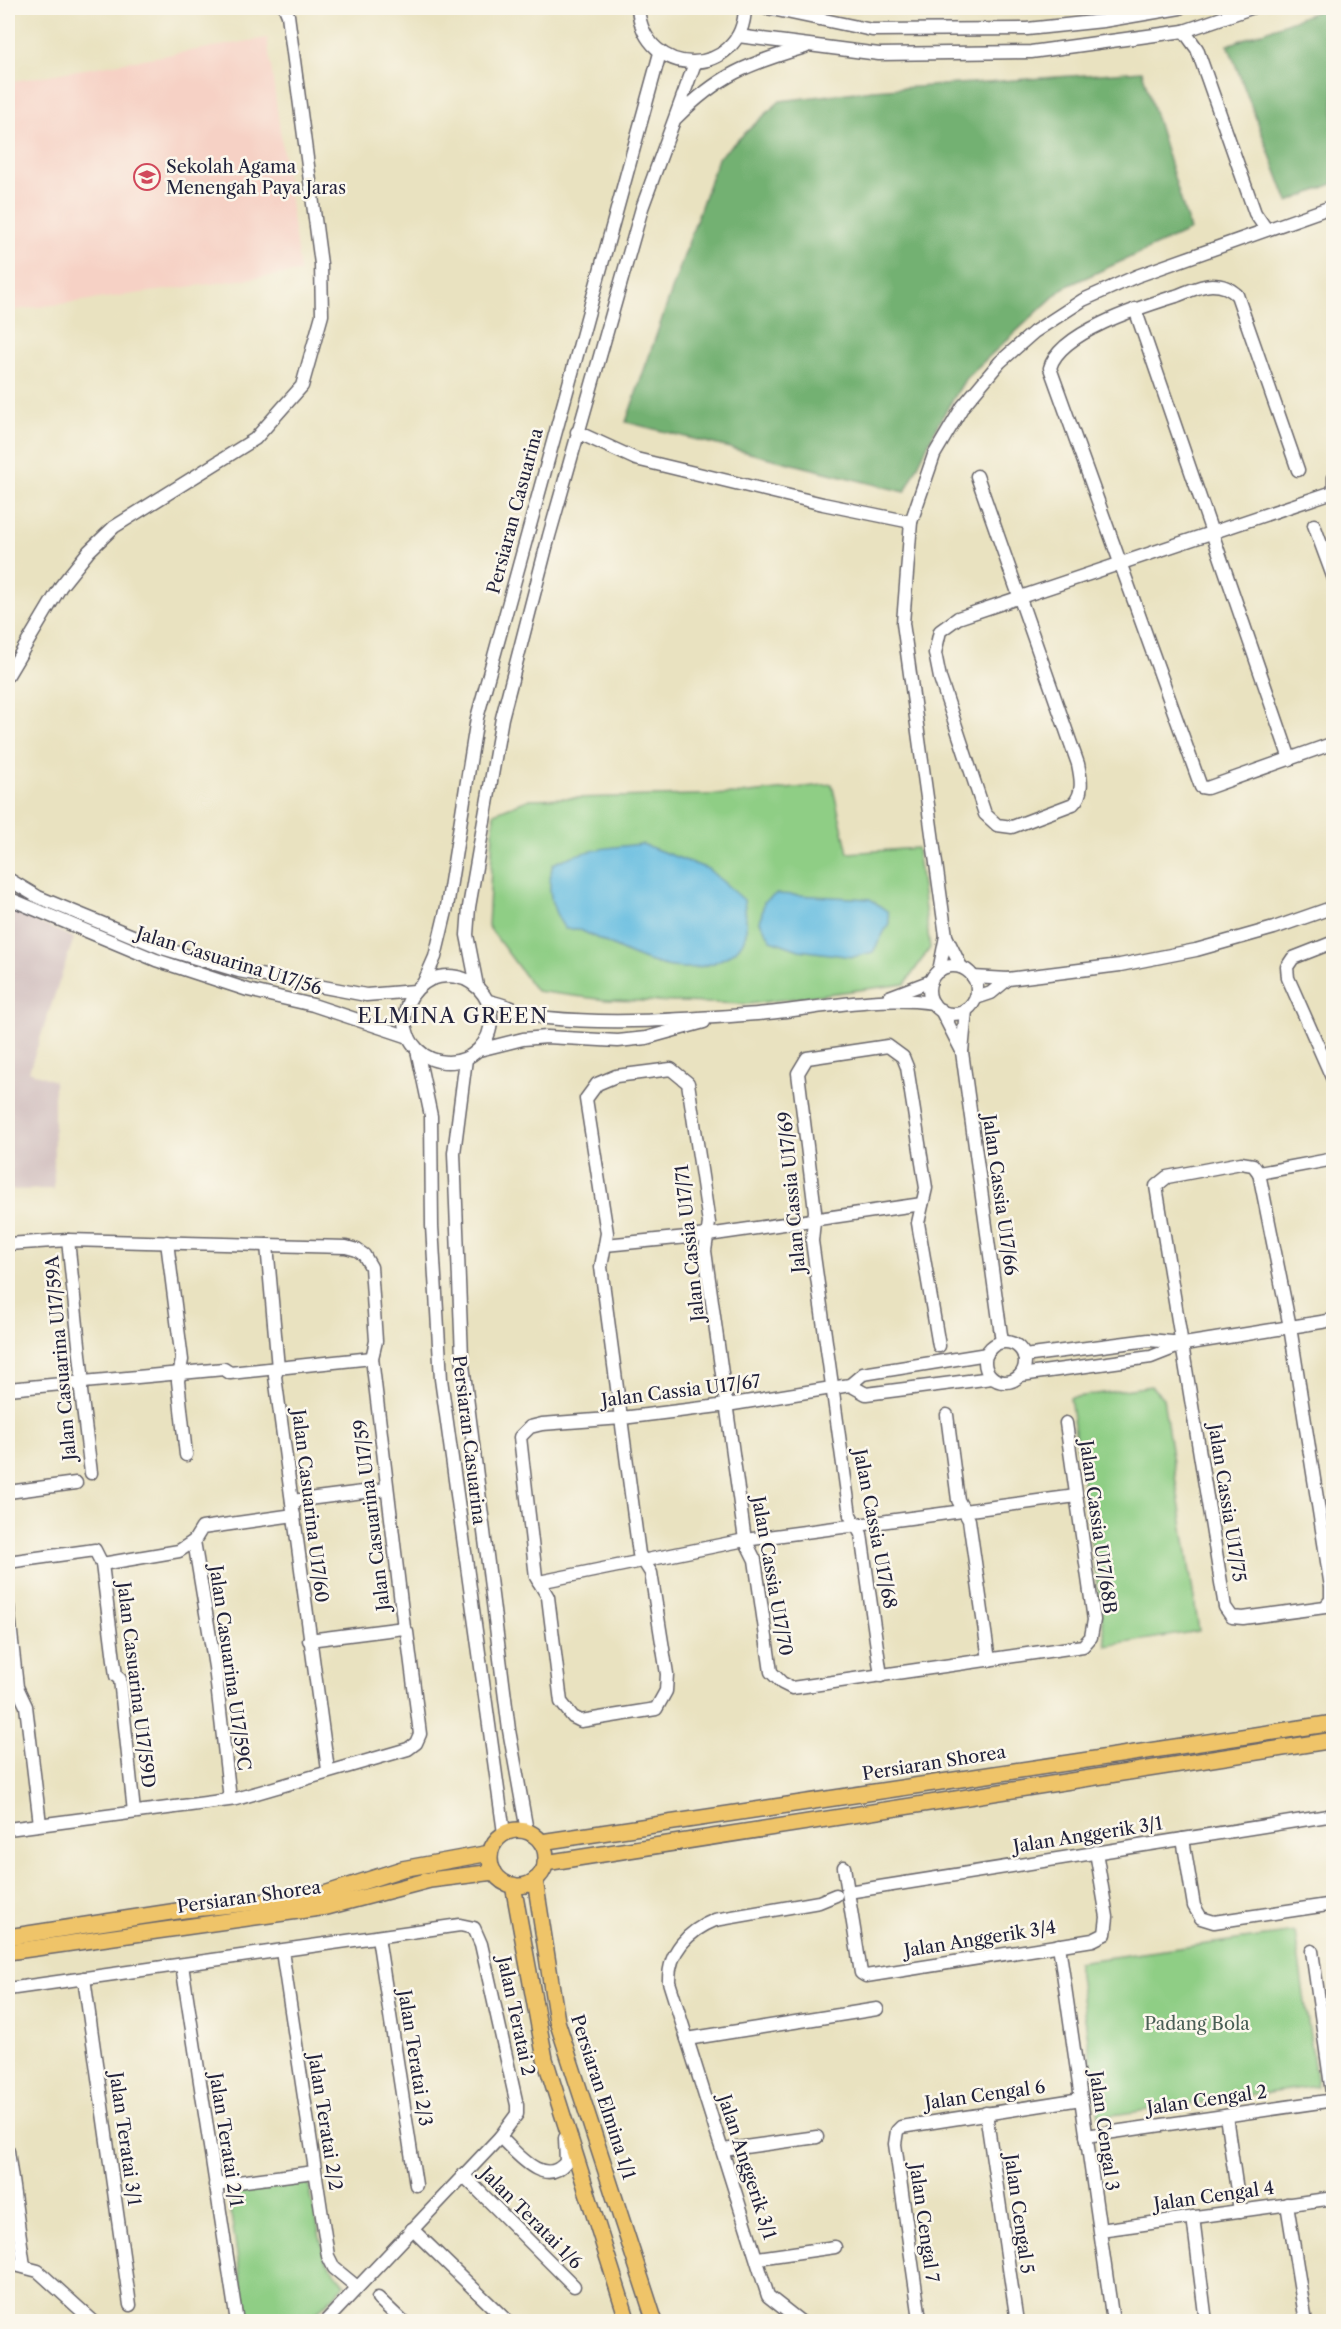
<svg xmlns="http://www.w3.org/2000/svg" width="1341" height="2329" font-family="'Libre Caslon Text',serif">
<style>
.built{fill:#f6d1c5}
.industrial{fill:#d1bfbf}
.green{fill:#8fce85;stroke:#587860;stroke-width:1.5}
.forest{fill:#73b172;stroke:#4a6a56;stroke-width:1.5}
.water{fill:#63bce0;stroke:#426f8e;stroke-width:1.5}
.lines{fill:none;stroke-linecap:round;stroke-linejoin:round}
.minor-casing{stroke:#68656a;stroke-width:15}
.major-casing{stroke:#68656a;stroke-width:18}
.minor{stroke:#fff;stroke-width:12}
.major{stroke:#efc469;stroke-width:15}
.labels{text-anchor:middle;stroke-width:5;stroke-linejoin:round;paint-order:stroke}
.poi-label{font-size:18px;fill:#22223b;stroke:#fbf7ec;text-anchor:start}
.street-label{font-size:18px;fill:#22223b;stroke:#fbf7ec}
.park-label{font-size:18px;fill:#485e55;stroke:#fbf7ec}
.quarter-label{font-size:21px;letter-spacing:1.5px;fill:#22223b;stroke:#fbf7ec}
</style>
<rect width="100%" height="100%" fill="#fbf7ec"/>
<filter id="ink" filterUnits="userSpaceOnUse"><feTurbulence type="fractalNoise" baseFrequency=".0167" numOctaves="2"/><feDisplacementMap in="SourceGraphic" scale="12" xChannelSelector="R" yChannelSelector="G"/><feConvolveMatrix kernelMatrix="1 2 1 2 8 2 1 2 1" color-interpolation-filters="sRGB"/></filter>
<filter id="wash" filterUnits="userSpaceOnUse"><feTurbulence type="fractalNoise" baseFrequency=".008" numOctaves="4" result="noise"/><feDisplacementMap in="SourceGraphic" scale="24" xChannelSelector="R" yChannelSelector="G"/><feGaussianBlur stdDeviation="1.35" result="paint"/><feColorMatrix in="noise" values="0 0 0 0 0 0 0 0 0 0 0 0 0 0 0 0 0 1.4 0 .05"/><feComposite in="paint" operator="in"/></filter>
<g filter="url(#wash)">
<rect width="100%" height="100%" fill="#e9e2c0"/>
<polygon class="built" points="267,38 300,272 8,311 8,82"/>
<polygon class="industrial" points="8,909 74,938 29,1071 54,1081 54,1189 8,1190"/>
<g class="green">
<polygon points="832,784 848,853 917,848 930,948 905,984 749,1004 606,1000 536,991 488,926 494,813 530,799 740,794"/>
<polygon points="1151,1386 1163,1398 1199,1631 1106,1646 1070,1398"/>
<polygon points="1295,1932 1317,2086 1099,2117 1077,1962"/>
<polygon points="307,2177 325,2259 345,2285 308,2321 247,2321 227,2188"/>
</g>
<g class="forest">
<polygon points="1326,8 1334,8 1333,184 1288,202 1228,45"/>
<polygon points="1142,71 1190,230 1063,288 966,378 939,422 905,492 626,422 718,158 780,101 873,90"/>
</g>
<g class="water">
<path d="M 642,844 L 708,869 L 744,900 C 745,911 748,928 745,937 C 740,949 733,954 722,959 C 675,985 622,949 578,929 L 565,929 C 551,909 546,887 553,864 C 581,850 610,847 642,844 Z"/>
<polygon points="776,894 870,899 888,912 889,923 873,952 853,957 799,950 771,940 760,922 764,902"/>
</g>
</g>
<g filter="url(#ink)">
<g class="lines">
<defs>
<g id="minor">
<path d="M 638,8 C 644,81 743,79 745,8"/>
<polyline points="767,8 872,30 1027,29 1103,21 1180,8"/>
<polyline points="1184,31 1197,49 1255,213 1266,229"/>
<polyline points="738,36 879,54 1031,52 1184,31 1251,8"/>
<path d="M 676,118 C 719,75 747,64 805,47"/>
<polyline points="1135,309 1290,759"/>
<polyline points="577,432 636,459 823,504 911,522"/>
<path d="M 1298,470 L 1237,295 C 1229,288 1223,285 1212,285 C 1201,285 1187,292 1176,296 C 1144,306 1059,332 1050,368 L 1201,787 L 1207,788 L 1334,743"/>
<path d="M 977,476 L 1078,764 C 1081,778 1084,794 1073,804 L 1012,827 L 997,825 L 985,814 L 940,678 L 935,653 L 940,631 L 958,618 L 1333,492"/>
<polyline points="1334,477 1334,494"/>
<polyline points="1314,525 1334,579"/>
<polyline points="8,675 61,586 89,551 114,527 255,439 302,386 322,315 321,264 288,15 285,8"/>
<polyline points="8,879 38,897 162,948 239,971 366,995 415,991"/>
<polyline points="8,898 156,960 248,990 313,1005 409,1037"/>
<polyline points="1334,942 1293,958 1287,967 1288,978 1334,1082"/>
<circle cx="953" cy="990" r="24"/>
<polyline points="961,967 946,936 903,623 911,522 934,455 963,406 1000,362 1034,332 1083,300 1137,276 1334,206"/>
<polyline points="939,971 946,936"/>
<circle cx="448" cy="1019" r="43"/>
<polyline points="973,977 1008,979 1120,965 1196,950 1274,928 1334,907"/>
<polyline points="424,982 435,957 447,907 477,718 660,53"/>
<polyline points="477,986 467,935 469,907 502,718 549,536 642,208 695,63"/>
<polyline points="889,997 931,981"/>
<polyline points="976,998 991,993 1008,979"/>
<path d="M 488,1001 C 509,1005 527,1016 548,1018 C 617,1025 689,1019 757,1014 C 817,1009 874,995 933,1003"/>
<polyline points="941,1010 962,1051"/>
<polyline points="966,1010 962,1052 1002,1342"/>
<polyline points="417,1050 431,1116 432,1226 441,1379 504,1833"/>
<polyline points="479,1050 523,1039 547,1037 618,1041 646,1038 704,1022"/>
<polyline points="466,1059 454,1153 462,1357 509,1730 527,1831"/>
<polygon points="1241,1163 1253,1165 1259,1173 1290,1327 1331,1587 1331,1600 1325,1607 1243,1618 1232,1617 1225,1607 1156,1186 1167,1177"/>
<polyline points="1259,1173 1334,1159"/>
<polyline points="68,1240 82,1373 81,1391 91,1473"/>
<polyline points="167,1242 182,1360 178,1381 186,1455"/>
<polyline points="8,1244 68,1240 346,1247 357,1250 364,1255 371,1267 376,1341 372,1358 404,1628 407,1632 420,1734 416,1743 408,1749 236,1799 8,1829"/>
<polyline points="267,1245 278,1368 275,1376 328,1770"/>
<polyline points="605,1245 708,1235 922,1204"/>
<circle cx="1005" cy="1362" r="20"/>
<polyline points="987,1354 863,1374 850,1385 727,1405 622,1418 542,1424 530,1427 520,1437 536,1577 548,1597 561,1702 573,1717 581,1721 656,1709 666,1691 667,1674 651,1573 639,1554 601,1267 607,1233 586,1099 597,1084 616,1076 671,1069 688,1083 709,1223 705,1251 745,1540 755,1560 771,1672 782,1683 792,1688 1083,1646 1091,1637 1094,1620 1066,1423"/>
<polyline points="1024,1356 1149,1340 1183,1343"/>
<polyline points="1021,1375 1151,1357 1184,1344 1334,1320"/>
<polyline points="850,1385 866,1394 992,1378"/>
<polyline points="8,1389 224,1369 230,1373 372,1358"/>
<polyline points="947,1415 958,1500 969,1520 989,1660"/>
<polyline points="8,1492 76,1483"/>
<polyline points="292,1501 387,1489"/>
<polyline points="194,1541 215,1667 230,1799"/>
<polyline points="8,1562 95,1550 102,1564 179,1551 194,1541 202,1528 294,1515"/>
<polyline points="102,1564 116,1676 120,1679 134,1812"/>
<polyline points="539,1582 745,1540 1076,1496"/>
<polyline points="8,1606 17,1687 26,1706 40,1824"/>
<polyline points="309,1640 404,1628"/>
<polyline points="881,1676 861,1534 850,1515 812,1241 815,1211 798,1073 807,1058 888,1046 903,1057 907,1067 926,1188 918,1223 939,1346"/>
<polyline points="1183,1839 1194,1906 1201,1918 1214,1922 1334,1904"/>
<polyline points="844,1867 861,1973 866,1976 1093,1940 1105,1934 1107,1917 1096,1852"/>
<polyline points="848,1892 1334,1815"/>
<polyline points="378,1937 416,2185"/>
<polyline points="1059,1945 1113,2322"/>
<polyline points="282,1951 328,2256 334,2268 357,2287"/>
<polyline points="1312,1951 1333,2100"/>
<polyline points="182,1965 237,2322"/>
<polyline points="84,1978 130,2305"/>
<polyline points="8,1989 460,1925 474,1928 481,1944 517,2105 517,2114 500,2137 325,2322"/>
<polyline points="687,2039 877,2009"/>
<polyline points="986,2113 1017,2322"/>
<polyline points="1226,2116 1240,2211"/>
<polyline points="1086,2136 1334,2100"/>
<path d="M 500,2137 C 517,2153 544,2189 566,2162 L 565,2138"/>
<polyline points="723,2150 817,2137"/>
<polyline points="8,2151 24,2266"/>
<polyline points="463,2175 574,2286"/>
<polyline points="215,2185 314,2172"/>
<polyline points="1287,2204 1306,2322"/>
<polyline points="1193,2217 1206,2322"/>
<polyline points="412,2229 508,2322"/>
<polyline points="1100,2230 1334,2198"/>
<polyline points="758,2258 835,2247"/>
<polyline points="8,2263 38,2271 94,2322"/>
<polyline points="378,2298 403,2322"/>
<polyline points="920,2319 895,2144 897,2131 901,2127 1081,2099"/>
<path d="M 801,2322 L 768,2296 L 669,1982 C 668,1952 688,1931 715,1920 L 819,1902 L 836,1895"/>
</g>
<g id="major">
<circle cx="518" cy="1858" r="28"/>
<polyline points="541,1842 1334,1723"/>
<polyline points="545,1863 1334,1740"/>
<polyline points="535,1880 557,2021 655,2322"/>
<polyline points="513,1885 545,2059 628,2322"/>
<polyline points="8,1937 184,1910 318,1896 402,1869 490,1853"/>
<polyline points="8,1952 327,1907 430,1880 494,1872"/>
</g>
</defs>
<use href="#minor" class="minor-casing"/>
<use href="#major" class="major-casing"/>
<use href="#minor" class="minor"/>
<use href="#major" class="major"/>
</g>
</g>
<defs>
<symbol id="school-ring" viewBox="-11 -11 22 22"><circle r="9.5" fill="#fbf7ec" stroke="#d1495b" stroke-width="1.5"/><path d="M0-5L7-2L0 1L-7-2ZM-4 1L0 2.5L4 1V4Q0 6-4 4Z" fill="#d1495b"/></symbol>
</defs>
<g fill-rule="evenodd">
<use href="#school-ring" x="132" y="162" width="30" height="30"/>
</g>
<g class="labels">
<g class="poi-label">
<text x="166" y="173">Sekolah Agama<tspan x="166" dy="21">Menengah Paya Jaras</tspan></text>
</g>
<g class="street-label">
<text transform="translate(515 511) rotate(-75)" y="6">Persiaran Casuarina</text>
<text transform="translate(229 961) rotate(17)" y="6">Jalan Casuarina U17/56</text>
<text transform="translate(792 1192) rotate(-95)" y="6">Jalan Cassia U17/69</text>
<text transform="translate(1000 1195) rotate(82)" y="6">Jalan Cassia U17/66</text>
<text transform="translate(690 1243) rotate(-96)" y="6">Jalan Cassia U17/71</text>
<text transform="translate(61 1358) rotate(-95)" y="6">Jalan Casuarina U17/59A</text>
<text transform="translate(681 1391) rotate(-7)" y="6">Jalan Cassia U17/67</text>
<text transform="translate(469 1440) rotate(83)" y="6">Persiaran Casuarina</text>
<text transform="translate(1227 1503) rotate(81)" y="6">Jalan Cassia U17/75</text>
<text transform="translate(310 1506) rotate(83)" y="6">Jalan Casuarina U17/60</text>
<text transform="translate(372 1515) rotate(-97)" y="6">Jalan Casuarina U17/59</text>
<text transform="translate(1098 1527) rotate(82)" y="6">Jalan Cassia U17/68B</text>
<text transform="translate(875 1529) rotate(79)" y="6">Jalan Cassia U17/68</text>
<text transform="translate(772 1576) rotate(80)" y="6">Jalan Cassia U17/70</text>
<text transform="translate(230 1668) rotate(82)" y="6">Jalan Casuarina U17/59C</text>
<text transform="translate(136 1685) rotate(83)" y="6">Jalan Casuarina U17/59D</text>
<text transform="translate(934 1763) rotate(-9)" y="6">Persiaran Shorea</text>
<text transform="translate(1088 1835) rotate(-9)" y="6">Jalan Anggerik 3/1</text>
<text transform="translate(249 1897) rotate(-8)" y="6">Persiaran Shorea</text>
<text transform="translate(980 1939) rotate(-9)" y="6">Jalan Anggerik 3/4</text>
<text transform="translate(516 2016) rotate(78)" y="6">Jalan Teratai 2</text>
<text transform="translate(415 2058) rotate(81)" y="6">Jalan Teratai 2/3</text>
<text transform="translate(985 2095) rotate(-8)" y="6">Jalan Cengal 6</text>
<text transform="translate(603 2097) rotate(72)" y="6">Persiaran Elmina 1/1</text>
<text transform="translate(1207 2100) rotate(-8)" y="6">Jalan Cengal 2</text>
<text transform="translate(325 2122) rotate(81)" y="6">Jalan Teratai 2/2</text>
<text transform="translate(1104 2131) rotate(82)" y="6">Jalan Cengal 3</text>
<text transform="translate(125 2139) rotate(82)" y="6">Jalan Teratai 3/1</text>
<text transform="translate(226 2140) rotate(81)" y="6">Jalan Teratai 2/1</text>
<text transform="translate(747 2167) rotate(72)" y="6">Jalan Anggerik 3/1</text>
<text transform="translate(1214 2196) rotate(-8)" y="6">Jalan Cengal 4</text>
<text transform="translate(1019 2214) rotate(82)" y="6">Jalan Cengal 5</text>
<text transform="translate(531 2218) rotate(45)" y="6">Jalan Teratai 1/6</text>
<text transform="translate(924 2223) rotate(82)" y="6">Jalan Cengal 7</text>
</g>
<g class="park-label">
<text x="1197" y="2030">Padang Bola</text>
</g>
<g class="quarter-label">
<text x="453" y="1023">ELMINA GREEN</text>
</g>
</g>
<rect width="1341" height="2329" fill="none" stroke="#fbf7ec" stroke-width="30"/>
</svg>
